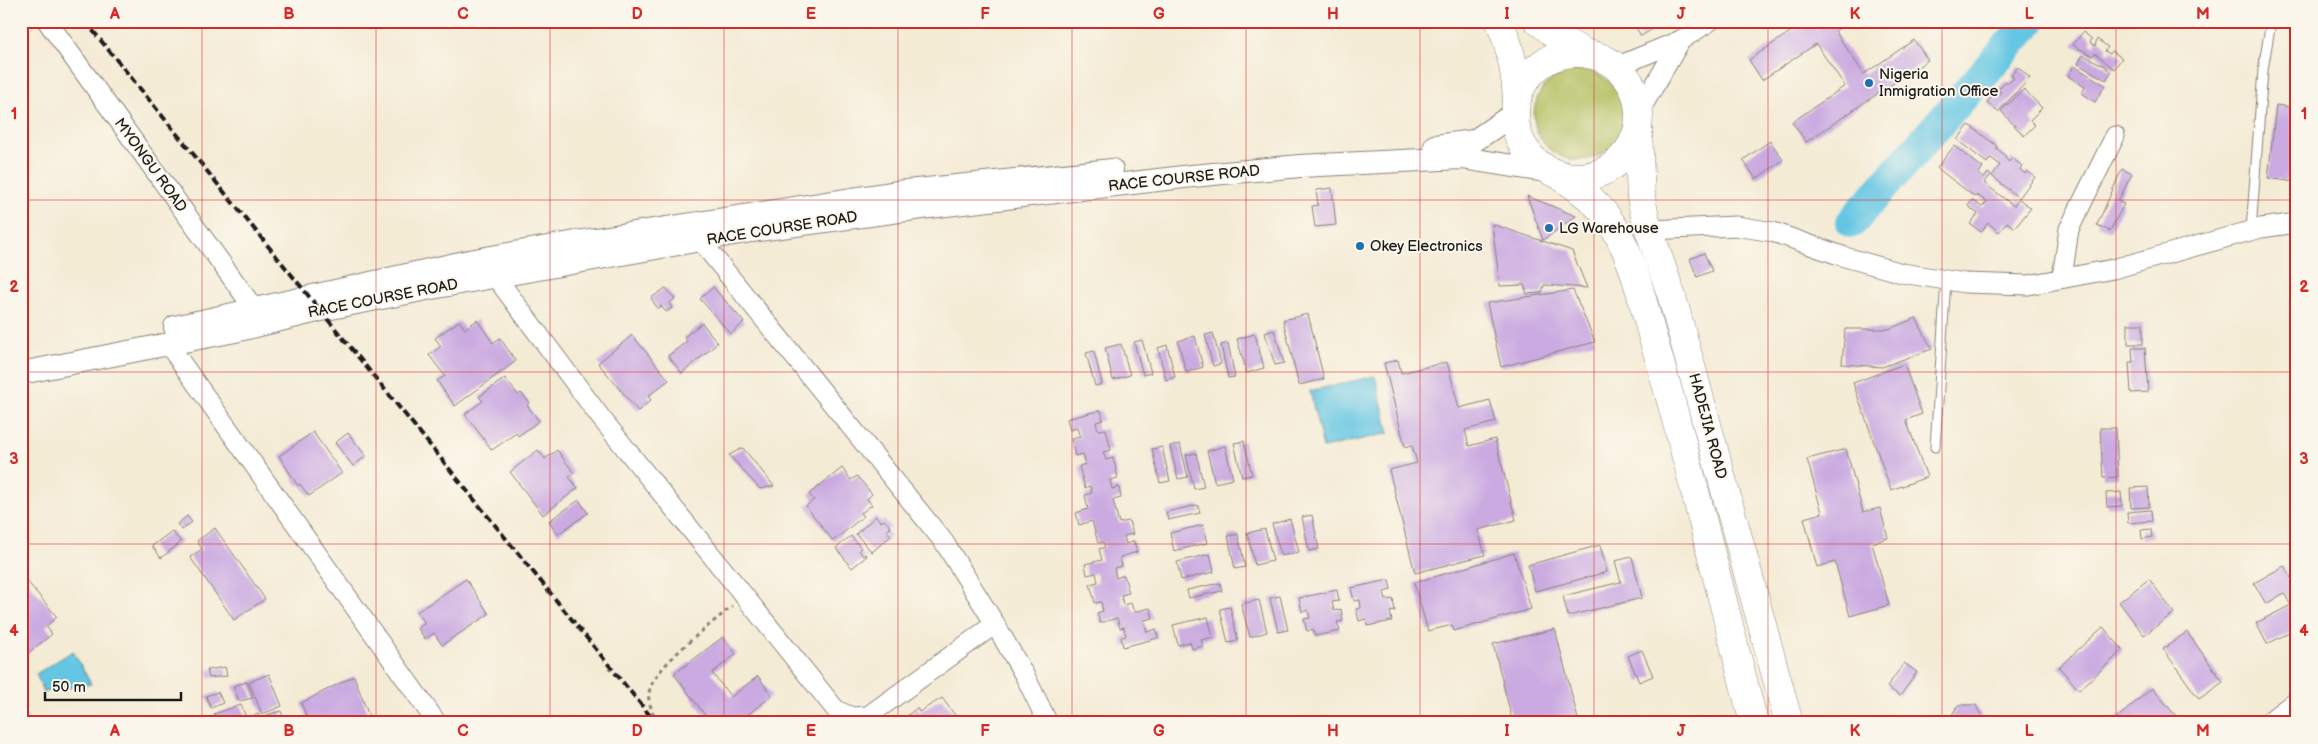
<svg xmlns="http://www.w3.org/2000/svg" width="2318" height="744" font-family="'Balsamiq Sans',sans-serif">
<style>
.green{fill:#b3c062;stroke:#686e3f}
.water{fill:#65c6e3;stroke:#407180}
.lines{fill:none;stroke-linecap:round;stroke-linejoin:round}
.river{stroke:#65c6e3;stroke-width:32}
.building{fill:#caaae1}
.service-casing{stroke:#888478;stroke-width:11}
.minor-casing{stroke:#888478;stroke-width:21}
.tertiary-casing{stroke:#888478;stroke-width:24}
.primary-casing{stroke:#888478;stroke-width:29}
.path{stroke:#888478;stroke-width:3;stroke-dasharray:4 4;stroke-linecap:butt}
.service{stroke:#fff;stroke-width:9}
.minor{stroke:#fff;stroke-width:19}
.tertiary{stroke:#fff;stroke-width:22}
.primary{stroke:#fff;stroke-width:28}
.rail{stroke:#1c1c1c;stroke-width:4;stroke-dasharray:8 4;stroke-linecap:butt}
.grid{fill:none;stroke:#d62828;stroke-width:1;stroke-opacity:0.55}
.poi-dot{fill:#1f6fb2;stroke:#fbf7ec;stroke-width:2}
.labels{text-anchor:middle;stroke-width:4;stroke-linejoin:round;paint-order:stroke}
.poi-label{font-size:15px;fill:#1c1c1c;stroke:#fbf7ec;text-anchor:start}
.street-label{font-size:15px;fill:#1c1c1c;stroke:#fbf7ec}
.neatline{fill:none;stroke:#d62828;stroke-width:2}
.grid-label{font-size:16px;text-anchor:middle;font-weight:bold;fill:#d62828}
</style>
<rect width="100%" height="100%" fill="#fbf7ec"/>
<filter id="ink" filterUnits="userSpaceOnUse"><feTurbulence type="fractalNoise" baseFrequency=".02" numOctaves="2"/><feDisplacementMap in="SourceGraphic" scale="10" xChannelSelector="R" yChannelSelector="G"/><feConvolveMatrix kernelMatrix="1 2 1 2 8 2 1 2 1" color-interpolation-filters="sRGB"/></filter>
<filter id="wash" filterUnits="userSpaceOnUse"><feTurbulence type="fractalNoise" baseFrequency=".0096" numOctaves="4" result="noise"/><feDisplacementMap in="SourceGraphic" scale="20" xChannelSelector="R" yChannelSelector="G"/><feGaussianBlur stdDeviation="1.12" result="paint"/><feColorMatrix in="noise" values="0 0 0 0 0 0 0 0 0 0 0 0 0 0 0 0 0 1.4 0 .05"/><feComposite in="paint" operator="in"/></filter>
<g filter="url(#wash)">
<rect width="100%" height="100%" fill="#f4ebd5"/>
<circle class="green" cx="1579" cy="115" r="45"/>
<g class="water">
<polygon points="1375,376 1389,433 1323,448 1310,391"/>
<polygon points="73,651 91,684 44,692 36,674"/>
</g>
<g class="lines">
<polyline class="river" points="1852,222 2030,21"/>
</g>
<g id="blocks">
<g class="building">
<polygon points="1639,21 1653,21 1656,27 1641,36 1634,24"/>
<polygon points="1806,21 1849,21 1835,31 1864,74 1914,40 1928,60 1806,142 1792,122 1845,86 1816,44 1762,80 1749,60"/>
<polygon points="1947,21 1960,21 1951,28"/>
<polygon points="2083,32 2092,39 2090,42 2095,46 2097,39 2108,47 2105,51 2110,54 2112,51 2122,58 2114,69 2095,53 2093,56 2073,45"/>
<polygon points="2083,55 2107,67 2106,68 2111,72 2106,80 2078,64"/>
<polygon points="2074,66 2105,85 2095,102 2082,93 2085,87 2068,76"/>
<polygon points="2018,67 2030,78 1998,112 1987,102 1994,94 1997,97 2001,92 1998,89 2006,81 2009,83 2014,78 2011,75"/>
<polygon points="2024,89 2042,108 2030,120 2035,125 2024,136 2001,111"/>
<polygon points="2276,105 2297,108 2295,182 2268,178"/>
<polygon points="1969,125 1997,146 1996,148 2006,156 2005,158 2009,162 2012,158 2022,166 2020,169 2025,174 2027,171 2035,177 2019,198 1992,176 2000,165 1991,158 1987,163 1957,140"/>
<polygon points="1770,141 1783,160 1756,179 1743,160"/>
<polygon points="1954,146 1983,168 1978,174 1984,178 1988,173 1991,175 1984,183 2014,206 2019,199 2031,208 2015,228 2007,222 1999,232 1988,223 1981,232 1970,224 1978,214 1968,206 1972,200 1982,207 1987,202 1977,195 1975,197 1937,168"/>
<polygon points="2122,169 2132,174 2118,201 2124,204 2110,231 2097,225"/>
<polygon points="1332,188 1336,225 1315,227 1312,206 1318,205 1316,190"/>
<polygon points="1527,196 1576,216 1543,240"/>
<polygon points="1492,224 1572,251 1587,288 1544,285 1542,293 1527,294 1524,285 1500,286"/>
<polygon points="1704,253 1712,271 1697,277 1690,259"/>
<polygon points="713,287 744,322 731,334 700,299"/>
<polygon points="666,288 675,299 669,303 672,308 666,312 661,306 658,309 651,298"/>
<polygon points="1573,290 1595,342 1501,367 1487,303"/>
<polygon points="1308,314 1324,379 1299,385 1283,320"/>
<polygon points="1916,318 1932,349 1882,367 1842,364 1845,329 1889,329"/>
<polygon points="477,320 493,343 500,338 516,361 455,406 437,381 445,376 429,355 441,346 435,338 459,321 465,329"/>
<polygon points="702,323 718,343 682,373 668,356 687,341 684,337"/>
<rect x="2128" y="324" width="15" height="20"/>
<polygon points="1274,330 1284,363 1275,365 1265,333"/>
<polygon points="1213,333 1221,364 1213,366 1205,335"/>
<polygon points="1255,334 1264,368 1247,373 1237,339"/>
<polygon points="632,335 669,380 648,396 651,400 638,411 598,363"/>
<polygon points="1195,336 1203,367 1186,372 1178,341"/>
<polygon points="1142,340 1151,373 1143,375 1134,342"/>
<polygon points="1228,343 1235,377 1228,378 1221,345"/>
<polygon points="1121,344 1130,375 1113,380 1105,348"/>
<polygon points="1167,345 1175,377 1166,380 1158,348"/>
<polygon points="2132,348 2145,348 2148,392 2131,393 2129,363 2133,363"/>
<polygon points="1094,351 1102,384 1095,386 1086,353"/>
<polygon points="1398,360 1401,373 1447,362 1459,408 1490,400 1496,422 1465,430 1469,446 1495,439 1516,520 1478,530 1485,555 1415,573 1389,470 1417,463 1412,445 1405,447 1384,363"/>
<polygon points="1904,364 1922,414 1906,420 1927,477 1891,490 1853,383"/>
<polygon points="505,378 518,395 521,393 530,403 527,405 539,421 518,436 516,433 492,450 465,414 483,401 479,397"/>
<polygon points="1101,410 1103,420 1096,422 1098,430 1106,429 1111,450 1103,452 1106,460 1113,458 1118,478 1110,480 1112,489 1119,487 1121,498 1113,500 1119,523 1129,521 1133,534 1124,536 1126,544 1134,541 1137,552 1120,557 1122,566 1114,568 1116,578 1124,575 1129,593 1121,595 1123,605 1131,603 1134,612 1150,608 1153,618 1144,620 1147,632 1156,629 1158,638 1123,647 1121,637 1126,636 1124,627 1120,628 1117,618 1100,623 1097,613 1103,611 1101,602 1095,603 1090,584 1098,582 1096,573 1087,575 1085,564 1102,560 1099,549 1105,547 1103,542 1098,543 1092,521 1079,525 1076,513 1088,509 1085,495 1092,493 1090,486 1085,488 1079,466 1086,464 1083,454 1075,456 1071,439 1080,437 1077,428 1070,430 1067,419"/>
<polygon points="2100,428 2116,428 2118,477 2103,478"/>
<polygon points="313,432 342,473 309,496 300,484 298,486 279,456"/>
<polygon points="348,433 366,456 353,466 335,443"/>
<polygon points="1244,441 1252,475 1242,477 1234,443"/>
<polygon points="1180,444 1188,477 1178,479 1170,446"/>
<polygon points="1225,446 1233,479 1215,483 1207,451"/>
<polygon points="1162,447 1170,481 1160,483 1152,449"/>
<polygon points="743,448 774,486 760,489 729,455"/>
<polygon points="1846,449 1863,512 1880,508 1888,538 1872,543 1889,605 1850,616 1835,562 1817,567 1804,518 1822,513 1807,459"/>
<polygon points="538,450 545,459 557,450 574,473 569,477 578,488 543,515 510,472"/>
<polygon points="1196,453 1204,487 1194,489 1186,455"/>
<polygon points="842,468 851,480 857,476 872,494 867,499 872,505 861,513 864,516 833,541 806,506 814,500 809,494"/>
<polygon points="2148,487 2149,507 2131,508 2130,488"/>
<polygon points="2121,492 2122,506 2107,507 2106,493"/>
<polygon points="579,500 588,513 558,534 549,521"/>
<polygon points="1198,505 1200,513 1168,520 1166,512"/>
<polygon points="2151,510 2152,521 2128,523 2127,512"/>
<polygon points="1312,515 1319,549 1309,551 1302,517"/>
<polygon points="187,516 192,522 182,530 177,524"/>
<polygon points="876,516 881,522 884,520 891,527 887,531 891,536 872,552 856,534"/>
<polygon points="1290,519 1299,552 1281,556 1272,524"/>
<polygon points="1203,525 1207,543 1174,551 1170,533"/>
<polygon points="215,528 265,599 234,620 190,557 202,549 197,541"/>
<polygon points="1265,529 1273,561 1255,565 1247,533"/>
<polygon points="2151,529 2152,537 2142,539 2141,530"/>
<polygon points="172,531 181,542 161,558 152,546"/>
<polygon points="1238,534 1245,567 1235,569 1228,536"/>
<polygon points="851,536 861,548 859,550 863,556 865,554 867,556 852,568 836,548"/>
<polygon points="1600,545 1607,572 1535,591 1528,565"/>
<polygon points="1514,553 1531,609 1454,631 1452,625 1428,631 1414,583"/>
<polygon points="1210,554 1214,572 1181,580 1177,562"/>
<polygon points="1632,557 1642,598 1568,616 1563,596 1621,582 1615,561"/>
<polygon points="2284,566 2291,578 2297,574 2297,600 2290,604 2284,593 2266,604 2254,583"/>
<polygon points="22,575 57,617 46,626 52,634 21,659"/>
<polygon points="466,579 489,614 442,645 434,633 425,639 418,628 425,623 417,612"/>
<polygon points="2149,579 2174,613 2144,635 2119,602"/>
<polygon points="1389,580 1391,590 1384,592 1386,600 1393,599 1395,611 1390,612 1392,621 1367,626 1366,619 1359,621 1356,609 1361,608 1360,600 1354,601 1351,588"/>
<polygon points="1220,583 1222,591 1189,598 1187,590"/>
<polygon points="1337,590 1339,601 1332,602 1334,611 1341,609 1343,621 1337,622 1340,631 1315,636 1313,629 1307,631 1304,619 1310,618 1308,610 1302,612 1299,598"/>
<polygon points="1280,596 1288,630 1278,632 1270,598"/>
<polygon points="1259,600 1267,632 1250,637 1241,604"/>
<polygon points="2297,602 2297,629 2267,644 2256,623"/>
<polygon points="1230,607 1238,641 1228,643 1220,609"/>
<polygon points="1208,617 1213,637 1201,640 1203,646 1192,649 1190,642 1178,645 1173,625"/>
<polygon points="2103,627 2123,650 2079,690 2059,667"/>
<polygon points="1555,629 1579,723 1513,723 1493,644"/>
<polygon points="2187,632 2223,682 2199,699 2163,649"/>
<polygon points="723,637 736,654 712,673 731,697 758,676 772,696 737,723 711,723 674,674"/>
<polygon points="1642,650 1653,676 1639,682 1628,656"/>
<polygon points="1904,663 1917,672 1900,696 1887,687"/>
<polygon points="225,667 227,676 209,678 207,670"/>
<polygon points="269,674 282,706 262,714 249,682"/>
<polygon points="354,676 370,719 361,723 309,723 301,703"/>
<polygon points="247,682 253,698 239,701 233,686"/>
<polygon points="2152,688 2177,717 2170,723 2111,723"/>
<polygon points="218,692 223,703 211,708 206,696"/>
<polygon points="942,698 961,723 914,723 908,715 917,708 919,712"/>
<polygon points="241,705 248,722 217,723 214,714"/>
<polygon points="1958,705 1976,705 1985,723 1947,723"/>
<polygon points="281,711 284,718 270,723 267,715"/>
<polygon points="258,714 260,718 254,721 249,718"/>
<polygon points="114,718 115,723 92,723 92,722"/>
</g>
</g>
</g>
<g filter="url(#ink)">
<use href="#blocks" fill-opacity="0" stroke="#888478" stroke-width="1"/>
<g class="lines">
<defs>
<g id="service">
<polyline points="2251,230 2263,70 2271,21"/>
<polyline points="1935,447 1946,280"/>
</g>
<g id="minor">
<polyline points="47,21 255,310 261,321"/>
<polyline points="1616,67 1681,40 1710,21"/>
<polyline points="1639,112 1681,40"/>
<polyline points="1650,230 1736,226 1773,232 1845,257 1902,273 1965,283 2028,285 2113,269 2261,228 2297,223"/>
<polyline points="700,240 944,542 995,624 1026,678 1048,723"/>
<polyline points="495,276 601,418 836,710 852,717 868,716 995,624"/>
<polyline points="2062,278 2069,229 2115,136"/>
<polyline points="168,344 437,723"/>
<polyline points="2267,723 2297,700"/>
</g>
<g id="tertiary">
<polyline points="1435,146 1474,141 1515,113"/>
<polyline points="175,327 469,261 576,242 897,192 1112,170"/>
<polyline points="21,373 235,331 321,310 437,287 751,231 929,207 1192,176 1300,166 1462,158 1552,172"/>
</g>
<g id="primary">
<path d="M 1499,21 C 1511,47 1515,71 1517,99"/>
<polyline points="1538,21 1562,40 1585,53"/>
<circle cx="1577" cy="115" r="62"/>
<polyline points="1638,129 1641,198 1646,221 1672,297 1789,723"/>
<path d="M 1559,175 C 1577,188 1594,199 1607,217 C 1634,253 1642,303 1655,345 C 1692,470 1721,597 1754,723"/>
</g>
</defs>
<use href="#service" class="service-casing"/>
<use href="#minor" class="minor-casing"/>
<use href="#tertiary" class="tertiary-casing"/>
<use href="#primary" class="primary-casing"/>
<path class="path" d="M 657,723 C 654,715 647,701 649,693 C 653,666 711,625 732,606"/>
<use href="#service" class="service"/>
<use href="#minor" class="minor"/>
<use href="#tertiary" class="tertiary"/>
<use href="#primary" class="primary"/>
<polyline class="rail" points="85,21 656,723"/>
</g>
</g>
<path class="grid" d="M 202,21 L 202,723M 376,21 L 376,723M 550,21 L 550,723M 724,21 L 724,723M 898,21 L 898,723M 1072,21 L 1072,723M 1246,21 L 1246,723M 1420,21 L 1420,723M 1594,21 L 1594,723M 1768,21 L 1768,723M 1942,21 L 1942,723M 2116,21 L 2116,723M 21,200 L 2297,200M 21,372 L 2297,372M 21,544 L 2297,544"/>
<g class="poi-dot">
<circle cx="1869" cy="83" r="5"/>
<circle cx="1549" cy="228" r="5"/>
<circle cx="1360" cy="246" r="5"/>
</g>
<g class="labels">
<g class="poi-label">
<text x="1879" y="79">Nigeria<tspan x="1879" dy="17">Inmigration Office</tspan></text>
<text x="1559" y="233">LG Warehouse</text>
<text x="1370" y="251">Okey Electronics</text>
</g>
<g class="street-label">
<text transform="translate(151 165) rotate(54)" y="5">MYONGU ROAD</text>
<text transform="translate(1184 178) rotate(-6)" y="5">RACE COURSE ROAD</text>
<text transform="translate(782 228) rotate(-9)" y="5">RACE COURSE ROAD</text>
<text transform="translate(383 298) rotate(-11)" y="5">RACE COURSE ROAD</text>
<text transform="translate(1708 426) rotate(75)" y="5">HADEJIA ROAD</text>
</g>
</g>
<rect width="2318" height="744" fill="none" stroke="#fbf7ec" stroke-width="55"/>
<path d="M45 692v8h136v-8" fill="none" stroke="#1c1c1c" stroke-width="2.5"/>
<text x="52" y="692" font-size="15" fill="#1c1c1c" stroke="#fbf7ec" stroke-width="4" paint-order="stroke">50 m</text>
<rect x="28" y="28" width="2262" height="688" class="neatline"/>
<g class="grid-label">
<text x="115" y="19">A</text>
<text x="289" y="19">B</text>
<text x="463" y="19">C</text>
<text x="637" y="19">D</text>
<text x="811" y="19">E</text>
<text x="985" y="19">F</text>
<text x="1159" y="19">G</text>
<text x="1333" y="19">H</text>
<text x="1507" y="19">I</text>
<text x="1681" y="19">J</text>
<text x="1855" y="19">K</text>
<text x="2029" y="19">L</text>
<text x="2203" y="19">M</text>
<text x="14" y="119">1</text>
<text x="2304" y="119">1</text>
<text x="14" y="292">2</text>
<text x="2304" y="292">2</text>
<text x="14" y="464">3</text>
<text x="2304" y="464">3</text>
<text x="14" y="636">4</text>
<text x="2304" y="636">4</text>
<text x="115" y="736">A</text>
<text x="289" y="736">B</text>
<text x="463" y="736">C</text>
<text x="637" y="736">D</text>
<text x="811" y="736">E</text>
<text x="985" y="736">F</text>
<text x="1159" y="736">G</text>
<text x="1333" y="736">H</text>
<text x="1507" y="736">I</text>
<text x="1681" y="736">J</text>
<text x="1855" y="736">K</text>
<text x="2029" y="736">L</text>
<text x="2203" y="736">M</text>
</g>
</svg>
